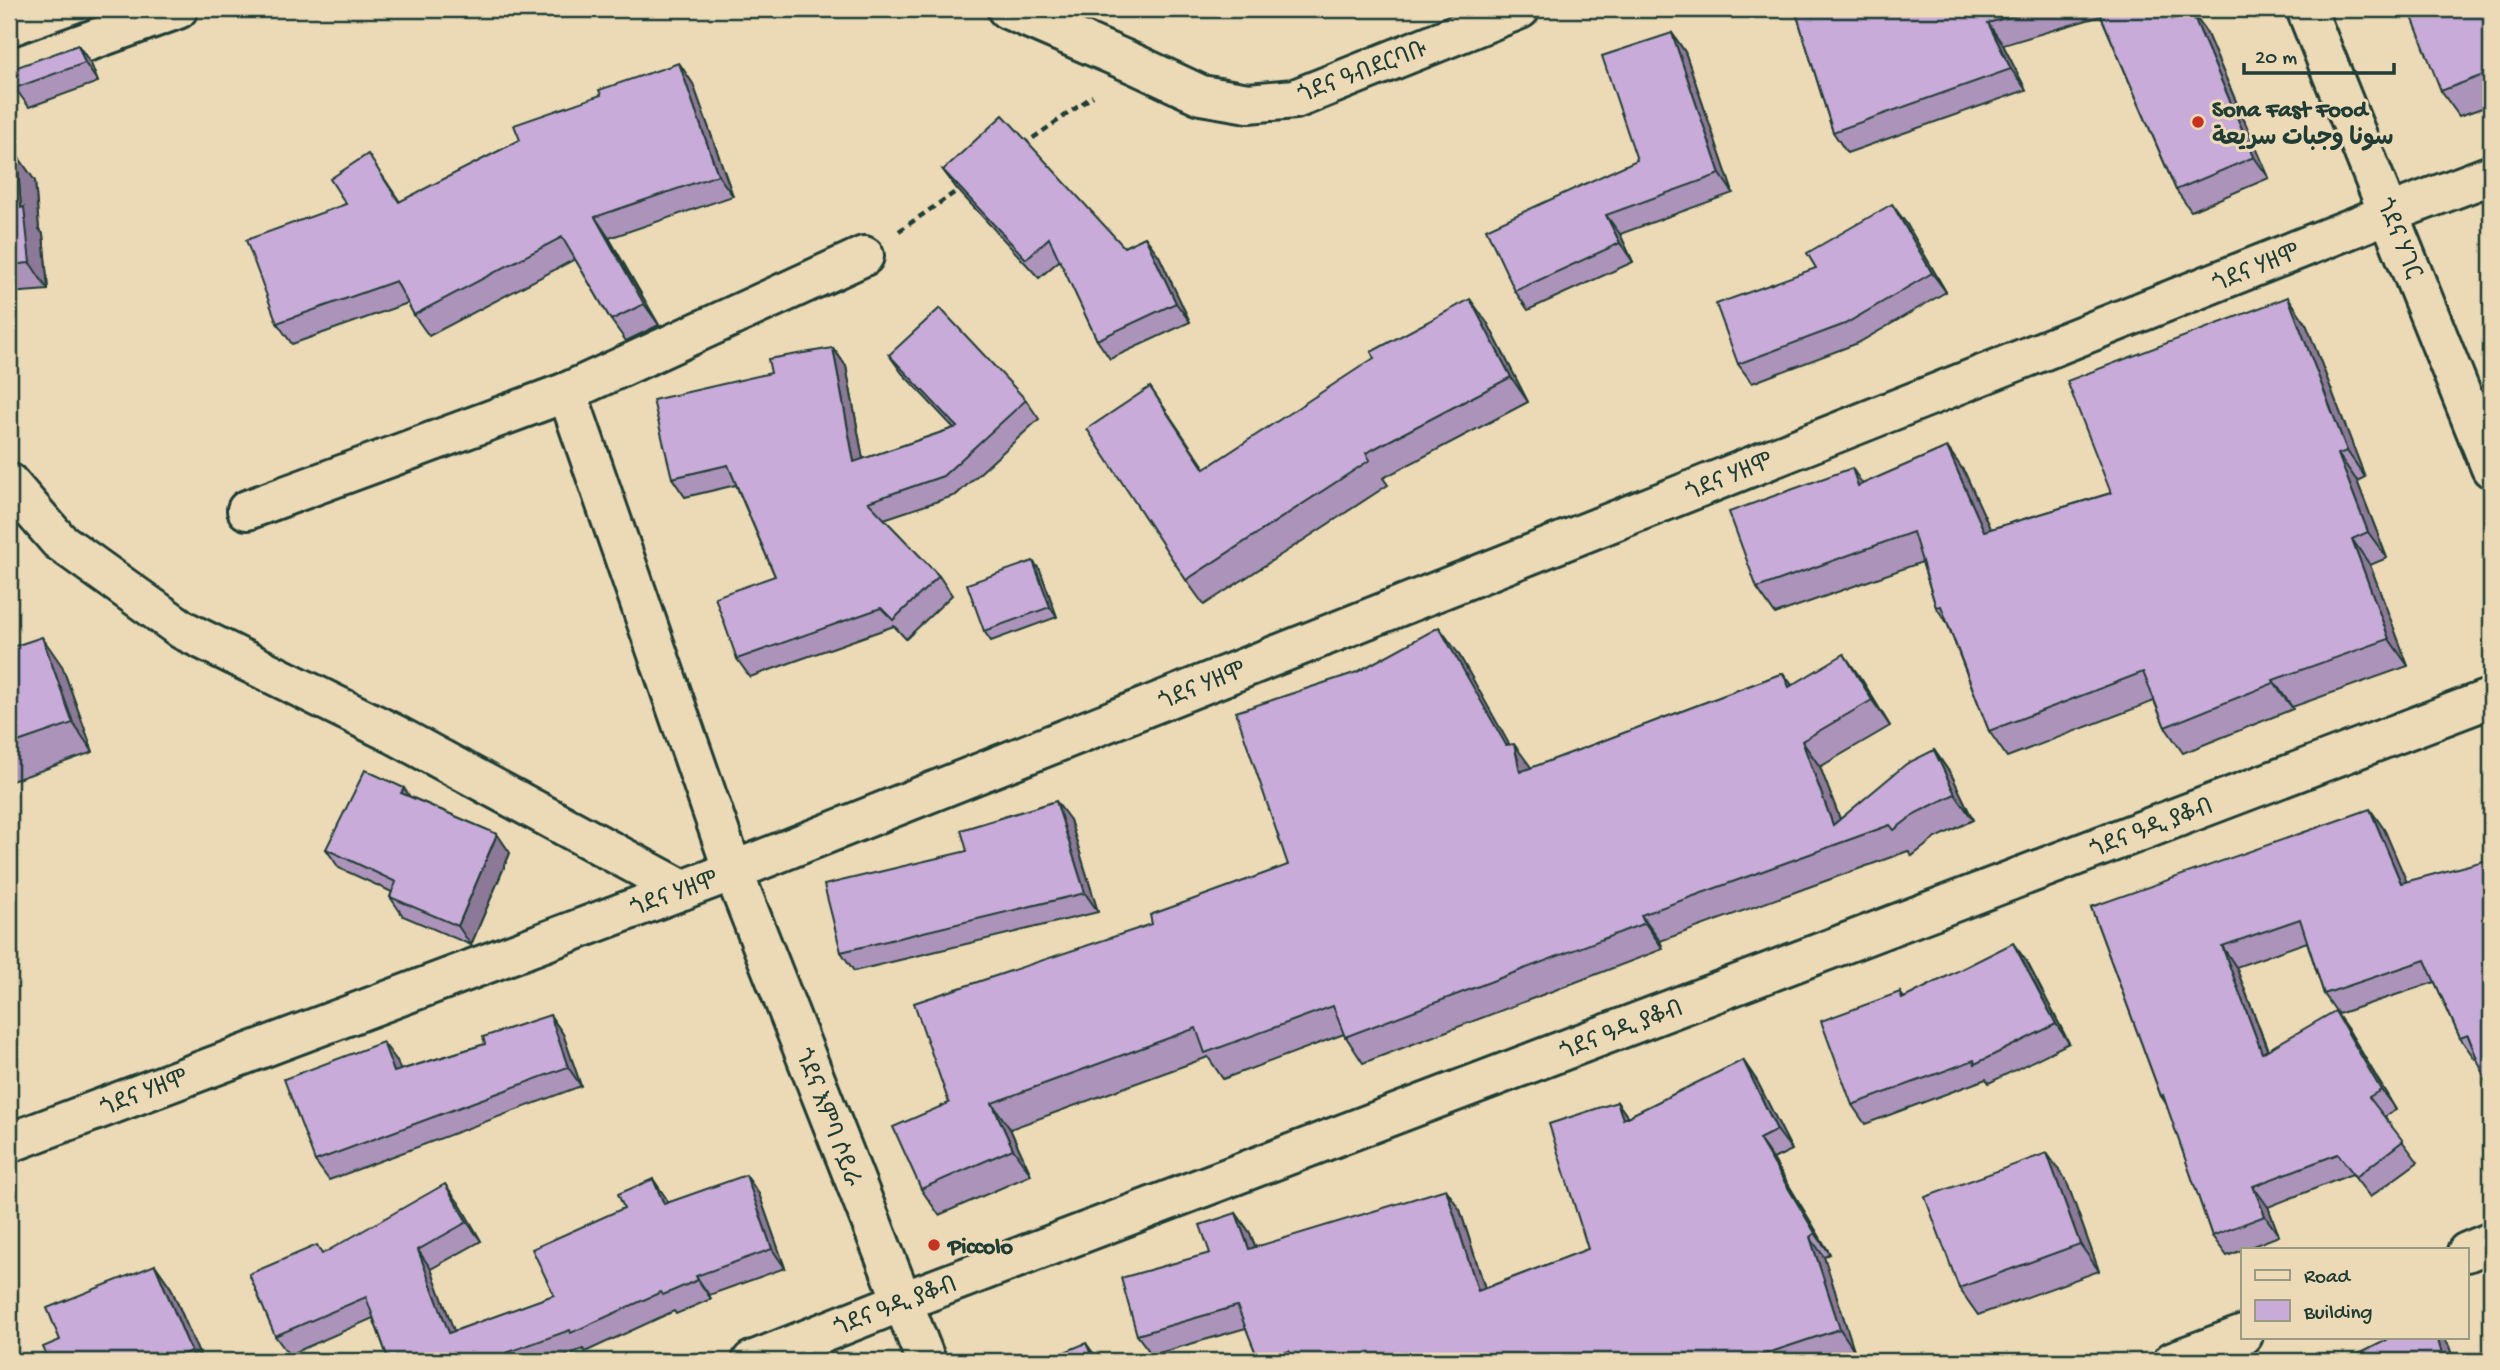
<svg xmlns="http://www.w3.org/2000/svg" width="2500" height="1370" font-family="'Gochi Hand','Playpen Sans Arabic','Noto Sans Ethiopic',sans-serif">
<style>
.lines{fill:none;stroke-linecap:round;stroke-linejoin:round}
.minor-casing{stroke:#1f3d34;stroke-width:44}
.tertiary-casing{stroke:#1f3d34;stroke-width:44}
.path{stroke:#1f3d34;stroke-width:4.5;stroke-dasharray:7 5;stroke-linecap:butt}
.minor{stroke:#ecdab7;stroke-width:38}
.tertiary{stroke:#ecdab7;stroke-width:38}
.wall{fill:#ac93ba;stroke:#1f3d34;stroke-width:2}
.shaded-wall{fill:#8c7897;stroke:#1f3d34;stroke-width:2}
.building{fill:#c8abd8;stroke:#1f3d34;stroke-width:2}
.poi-dot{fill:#c8321e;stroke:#ecdab7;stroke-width:2.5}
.labels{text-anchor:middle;stroke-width:6;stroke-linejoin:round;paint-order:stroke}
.street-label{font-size:24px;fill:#1f3d34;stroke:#ecdab7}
.poi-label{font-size:24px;font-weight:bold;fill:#1f3d34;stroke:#ecdab7;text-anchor:start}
</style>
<rect width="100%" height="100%" fill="#ecdab7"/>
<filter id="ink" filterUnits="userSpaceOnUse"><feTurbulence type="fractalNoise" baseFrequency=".0143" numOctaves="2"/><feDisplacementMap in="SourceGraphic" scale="14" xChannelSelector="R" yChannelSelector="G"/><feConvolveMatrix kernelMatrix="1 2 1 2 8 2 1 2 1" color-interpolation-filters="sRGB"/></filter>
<g filter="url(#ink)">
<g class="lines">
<defs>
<g id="minor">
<polyline points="1007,9 1137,65 1201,95 1248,103 1295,99 1520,9"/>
<polyline points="9,70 178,9"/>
<polyline points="2390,213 2491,175"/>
<polyline points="567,392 733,871 926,1361"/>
<polyline points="247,510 567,392 864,256"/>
<polyline points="2467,1252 2491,1242"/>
<polyline points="752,1361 901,1302 2491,698"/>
<polyline points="2173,1361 2243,1335"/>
</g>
<g id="tertiary">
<polyline points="2306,9 2491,468"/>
<polyline points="9,483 59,541 183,630 394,734 683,890"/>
<polyline points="9,1143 733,871 2390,213"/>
</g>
</defs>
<use href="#minor" class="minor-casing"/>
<use href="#tertiary" class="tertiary-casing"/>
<g class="path">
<polyline points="1023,145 1093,96"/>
<polyline points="899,231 961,188"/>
</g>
<use href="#minor" class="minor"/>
<use href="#tertiary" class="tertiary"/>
</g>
<g class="wall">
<polygon points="1795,9 2173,9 2177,16 2191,10 2206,32 2269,178 2191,211 2176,190 2101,16 2003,45 2026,90 1847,153 1833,132"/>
<polygon points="2491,9 2491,105 2459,116 2441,91"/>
<polygon points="1672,33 1685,52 1733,193 1620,234 1633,262 1528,310 1515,291 1637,160"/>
<polygon points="78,45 91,64 98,82 29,107 15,88"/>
<polygon points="679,63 693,84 733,196 609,238 659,325 626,341 611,320 575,259 429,336 414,315 408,303 292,344 277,323 346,204 382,175 400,202 520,140 601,95"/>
<polygon points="17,155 35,181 39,229 43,234 48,290 9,293 9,156"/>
<polygon points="943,170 1124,247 1145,237 1159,256 1190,322 1110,359 1097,340 1060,260 1039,278 957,189"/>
<polygon points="1906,223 1946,292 1858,343 1752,383 1738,364 1816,268"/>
<polygon points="2288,297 2306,324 2365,477 2357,481 2387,558 2370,565 2408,666 2292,707 2293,709 2183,753 2165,727 2154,701 2007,757 1989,731 1947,623 1936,607 1922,562 1775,614 1757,588 1862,484 1947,447 1965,473 1990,529 2111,493"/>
<polygon points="1488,324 1528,402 1383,478 1388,485 1204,605 1186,580 1150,387 1205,468"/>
<polygon points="833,348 846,366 863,459 954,428 902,373 889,355 1026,400 1039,419 956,495 884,519 939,576 952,595 906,639 894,626 750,677 737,659 775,576 736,485 685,497 672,478 771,373"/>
<polygon points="1040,570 1057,617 991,641 984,631"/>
<polygon points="9,648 62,666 93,752 9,782"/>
<polygon points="1458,653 1509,745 1531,768 1783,673 1792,685 1862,680 1890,726 1820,767 1840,819 1934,750 1952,776 1973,820 1934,839 1912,856 1908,851 1660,941 1663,949 1363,1063 1344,1034 1223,1079 1208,1057 1010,1129 1031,1175 939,1215 921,1189 949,1103 1152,924 1288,865"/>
<polygon points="411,797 497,834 510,853 471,945 403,916 390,897 392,892 339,868 326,849"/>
<polygon points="1070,820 1098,912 854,971 841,952 967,851"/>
<polygon points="2384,829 2477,1058 2475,1059 2460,1038 2435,982 2338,1014 2324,994 2307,942 2236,967 2268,1050 2349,1031 2396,1110 2384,1117 2418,1162 2370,1197 2352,1174 2268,1207 2279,1236 2227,1256 2212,1236 2167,1105 2161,1096 2091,907"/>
<polygon points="2027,962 2069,1043 1989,1083 1986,1079 1865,1124 1852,1105 1900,992 1904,998"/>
<polygon points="550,1015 563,1034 581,1086 329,1180 315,1161 397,1061 400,1070 485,1044"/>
<polygon points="1743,1060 1757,1081 1792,1150 1773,1159 1830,1254 1824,1257 1854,1350 1820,1361 1259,1361 1246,1328 1152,1355 1137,1335 1210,1253 1236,1213 1250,1233 1255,1247 1460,1210 1485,1288 1588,1249 1617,1102 1628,1117"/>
<polygon points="653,1179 668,1202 759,1194 785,1268 709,1295 711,1299 676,1314 674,1311 585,1352 583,1349 550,1361 389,1361 373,1318 289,1355 275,1336 323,1253 459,1203 481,1241 431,1269 454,1331 554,1295 624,1208"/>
<polygon points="2066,1180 2099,1271 1978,1315 1959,1288"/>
<polygon points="155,1265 171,1288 202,1361 49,1361 60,1340"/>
</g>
<g class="shaded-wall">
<polygon points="2167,9 2173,9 2186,40 2172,19"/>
<polygon points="2191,10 2206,32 2269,178 2254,157"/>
<polygon points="1988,23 2003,45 2026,90 2011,69"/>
<polygon points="1672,33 1685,52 1733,193 1720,174"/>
<polygon points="78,45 91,64 98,82 85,63"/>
<polygon points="679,63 693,84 733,196 718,175"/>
<polygon points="17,155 35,181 39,229 43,234 48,290 30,263 21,208"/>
<polygon points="1892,204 1906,223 1946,292 1932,273"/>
<polygon points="1606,215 1620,234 1633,262 1620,243"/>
<polygon points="595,217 609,238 659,325 644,304"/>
<polygon points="1145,237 1159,256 1190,322 1176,303"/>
<polygon points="2288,297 2306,324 2365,477 2347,451"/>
<polygon points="1470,299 1488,324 1528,402 1511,377"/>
<polygon points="833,348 846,366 867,481 854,462"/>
<polygon points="1150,387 1167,412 1221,494 1204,469"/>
<polygon points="1947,447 1965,473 2003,557 1984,531"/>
<polygon points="2338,454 2357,481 2387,558 2368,532"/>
<polygon points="1852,468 1870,495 1858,486"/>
<polygon points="2352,539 2370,565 2408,666 2389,639"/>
<polygon points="1033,561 1040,570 1057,617 1050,607"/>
<polygon points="1439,627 1458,653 1518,760 1514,744 1533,770 1520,772"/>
<polygon points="42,637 62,666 93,752 73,723"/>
<polygon points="1844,654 1862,680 1890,726 1872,700"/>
<polygon points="1783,673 1802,699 1789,687"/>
<polygon points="2273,680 2292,707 2293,709 2274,683"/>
<polygon points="1802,741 1820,767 1848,840 1833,825"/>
<polygon points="1934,750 1952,776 1973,820 1955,794"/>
<polygon points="404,788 417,807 401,793"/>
<polygon points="1056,801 1070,820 1098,912 1085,893"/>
<polygon points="2370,809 2384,829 2416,903 2401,883"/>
<polygon points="497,834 510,853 471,945 458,926"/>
<polygon points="1641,915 1660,941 1663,949 1645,923"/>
<polygon points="2013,943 2027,962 2069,1043 2056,1024"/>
<polygon points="2222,946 2236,967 2276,1073 2262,1053"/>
<polygon points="2335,1011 2349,1031 2396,1110 2381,1090"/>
<polygon points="550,1015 563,1034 581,1086 568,1067"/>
<polygon points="383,1042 397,1061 408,1091 394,1072"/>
<polygon points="1743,1060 1757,1081 1792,1150 1777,1130"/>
<polygon points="1617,1102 1632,1123 1623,1119"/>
<polygon points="992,1103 1010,1129 1031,1175 1013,1149"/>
<polygon points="1759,1139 1773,1159 1830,1254 1815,1233"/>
<polygon points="2047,1153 2066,1180 2099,1271 2080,1244"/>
<polygon points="746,1175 759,1194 785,1268 772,1249"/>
<polygon points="653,1179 666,1198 677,1223 664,1204"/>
<polygon points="445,1184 459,1203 481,1241 467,1222"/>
<polygon points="2253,1186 2268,1207 2279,1236 2265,1216"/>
<polygon points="1446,1189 1460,1210 1492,1311 1478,1291"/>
<polygon points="1236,1213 1250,1233 1263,1269 1249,1249"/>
<polygon points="1810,1237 1824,1257 1854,1350 1840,1329"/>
<polygon points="418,1250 431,1269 462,1352 449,1333"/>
<polygon points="155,1265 171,1288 202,1361 198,1361 191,1351"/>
<polygon points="696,1276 709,1295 711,1299 698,1280"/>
<polygon points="2437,1337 2443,1337 2449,1346 2454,1361 2444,1361"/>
<polygon points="1086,1343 1099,1361 1094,1361"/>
</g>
<g class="building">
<polygon points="1795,9 2038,9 1988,23 2011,69 1833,132"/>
<polygon points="2098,9 2167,9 2172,19 2191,10 2254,157 2176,190"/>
<polygon points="2409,9 2491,9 2491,72 2441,91"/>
<polygon points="1672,33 1720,174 1606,215 1620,243 1515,291 1486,229 1637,160 1602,56"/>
<polygon points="78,45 85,63 15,88 9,70"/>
<polygon points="679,63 718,175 595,217 644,304 611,320 562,237 414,315 396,281 277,323 246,240 346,204 330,179 368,154 399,202 520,140 514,125 601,95 599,90"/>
<polygon points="1003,115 1124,247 1145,237 1176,303 1097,340 1049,238 1026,259 943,170"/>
<polygon points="17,155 21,208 24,207 30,263 9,265 9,156"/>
<polygon points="1892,204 1932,273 1845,324 1738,364 1716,304 1816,268 1807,253"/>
<polygon points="2491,223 2491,234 2487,224"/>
<polygon points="2288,297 2347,451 2338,454 2368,532 2352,539 2389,639 2273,680 2274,683 2165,727 2143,672 1989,731 1941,606 1936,607 1913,532 1757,588 1729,512 1852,468 1858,486 1947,447 1984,531 2111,493 2067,381"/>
<polygon points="1470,299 1511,377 1366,453 1370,460 1186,580 1087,429 1150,387 1204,469 1374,358 1371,352"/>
<polygon points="940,308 1026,400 943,476 868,502 939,576 893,620 881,608 737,659 715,597 775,576 728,465 672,478 653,400 771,373 768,359 833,348 854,462 957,427 889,355"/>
<polygon points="1033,561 1050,607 984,631 967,584"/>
<polygon points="1439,627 1506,745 1514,744 1520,772 1783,673 1789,687 1844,654 1872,700 1802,741 1833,825 1906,764 1934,750 1955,794 1916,813 1894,830 1890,825 1641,915 1645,923 1345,1037 1333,1006 1205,1053 1196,1028 992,1103 1013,1149 921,1189 893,1127 949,1103 914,1003 1152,924 1150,915 1288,865 1236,712 1357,672"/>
<polygon points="42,637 73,723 9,745 9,648"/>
<polygon points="365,770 404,788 401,793 497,834 458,926 390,897 396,882 326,849"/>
<polygon points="1056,801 1085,893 841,952 824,885 967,851 961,830"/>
<polygon points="2370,809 2401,883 2491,859 2491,1095 2468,1035 2460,1038 2425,960 2324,994 2300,919 2222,946 2262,1053 2335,1011 2381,1090 2369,1097 2403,1141 2356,1177 2338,1154 2253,1186 2265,1216 2212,1236 2163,1095 2161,1096 2091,907"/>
<polygon points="2013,943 2056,1024 1975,1064 1974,1060 1852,1105 1821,1021 1900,992 1902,999"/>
<polygon points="550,1015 568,1067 315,1161 284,1079 383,1042 394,1072 485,1044 483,1037"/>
<polygon points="1743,1060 1777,1130 1759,1139 1815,1233 1810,1237 1840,1329 1744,1361 1481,1361 1479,1353 1463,1361 1295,1361 1289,1351 1262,1361 1259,1361 1237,1306 1137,1335 1121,1278 1210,1253 1200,1225 1236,1213 1249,1249 1446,1189 1478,1291 1588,1249 1549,1124 1617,1102 1623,1119"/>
<polygon points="2047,1153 2080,1244 1959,1288 1925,1197"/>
<polygon points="746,1175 772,1249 696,1276 698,1280 663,1295 661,1292 571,1333 570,1330 484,1361 389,1361 366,1297 275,1336 249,1274 317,1245 322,1254 445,1184 467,1222 418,1250 449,1333 554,1295 532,1249 624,1208 618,1194 653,1179 664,1204"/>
<polygon points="155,1265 191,1351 166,1361 49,1361 43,1347 60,1340 47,1308"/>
<polygon points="2386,1337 2437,1337 2444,1361 2345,1361 2387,1340"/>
<polygon points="1086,1343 1094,1361 1043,1361"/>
</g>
</g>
<g class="poi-dot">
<circle cx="2198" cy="122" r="7"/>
<circle cx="934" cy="1245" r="7"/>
</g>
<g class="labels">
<g class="street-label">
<text transform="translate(1362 71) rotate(-21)" y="8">ጎደና ዓብደርባቡ</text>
<text transform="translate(2400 238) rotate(68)" y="8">ጎደና ሃገር</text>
<text transform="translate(2256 267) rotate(-22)" y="8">ጎደና ሃዘሞ</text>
<text transform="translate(1729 476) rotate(-22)" y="8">ጎደና ሃዘሞ</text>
<text transform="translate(1202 685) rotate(-22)" y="8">ጎደና ሃዘሞ</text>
<text transform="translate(2151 827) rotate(-21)" y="8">ጎደና ዓዲ ያቆብ</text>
<text transform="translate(674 893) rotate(-20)" y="8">ጎደና ሃዘሞ</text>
<text transform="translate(1621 1029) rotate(-21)" y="8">ጎደና ዓዲ ያቆብ</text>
<text transform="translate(144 1092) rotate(-21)" y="8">ጎደና ሃዘሞ</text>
<text transform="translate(829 1117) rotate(69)" y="8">ጎደና እምባ ሶይራ</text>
<text transform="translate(895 1305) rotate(-21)" y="8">ጎደና ዓዲ ያቆብ</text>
</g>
<g class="poi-label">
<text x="2212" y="116">Sona Fast Food<tspan x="2212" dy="28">سونا وجبات سريعة</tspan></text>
<text x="948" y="1253">Piccolo</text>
</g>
</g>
<rect width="2500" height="1370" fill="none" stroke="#ecdab7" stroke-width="35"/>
<rect x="18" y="18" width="2465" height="1335" fill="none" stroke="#1f3d34" stroke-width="2.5" filter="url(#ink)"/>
<rect x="2241" y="1248" width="228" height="91" fill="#ecdab7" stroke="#9a9b83" stroke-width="2"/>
<rect x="2255" y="1270" width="35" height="10" fill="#ecdab7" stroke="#9a9b83" stroke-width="2"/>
<text x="2304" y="1282" font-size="21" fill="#1f3d34">Road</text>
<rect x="2255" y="1300" width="35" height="21" fill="#c8abd8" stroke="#9a9b83" stroke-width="2"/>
<text x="2304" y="1318" font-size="21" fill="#1f3d34">Building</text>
<path d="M2244 63v10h150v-10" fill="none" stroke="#1f3d34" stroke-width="3.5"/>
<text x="2255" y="63" font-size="21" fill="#1f3d34" stroke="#ecdab7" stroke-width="5" paint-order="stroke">20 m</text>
</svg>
